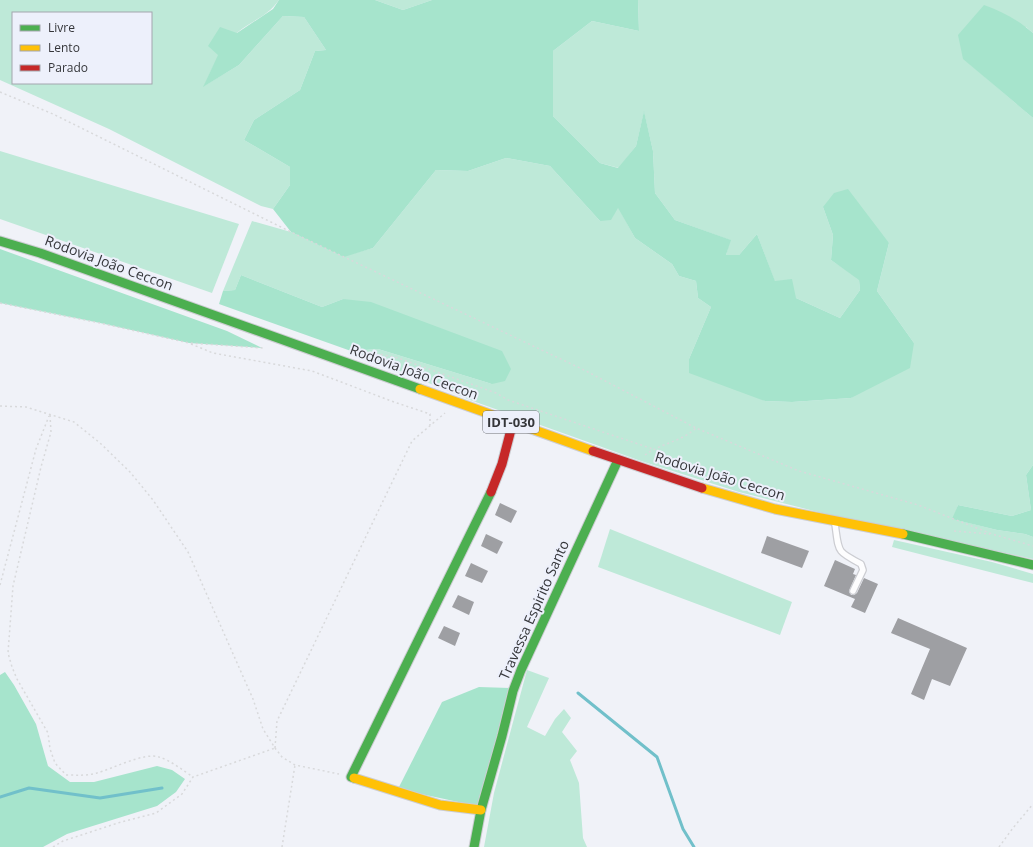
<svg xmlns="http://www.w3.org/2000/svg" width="1033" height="847" font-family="'Open Sans',sans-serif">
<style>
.green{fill:#bee9d8;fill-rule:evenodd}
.forest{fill:#a6e4cc}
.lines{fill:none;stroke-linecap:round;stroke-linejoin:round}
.stream{stroke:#71c0ca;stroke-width:3}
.building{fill:#9e9fa3}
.lane-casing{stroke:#cccdd2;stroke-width:8}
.fast-casing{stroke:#cccdd2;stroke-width:11}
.slow-casing{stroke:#cccdd2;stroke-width:11}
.jam-casing{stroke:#cccdd2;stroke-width:11}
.path{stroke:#d8d9db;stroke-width:1.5;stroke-dasharray:2 3;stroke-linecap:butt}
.lane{stroke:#fdfdfe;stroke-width:5.5}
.fast{stroke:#4caf50;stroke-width:9}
.slow{stroke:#ffc107;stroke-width:9}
.jam{stroke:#c62828;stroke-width:9}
.labels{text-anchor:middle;stroke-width:4;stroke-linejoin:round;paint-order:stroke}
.shield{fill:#edf0fb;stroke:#6c6e74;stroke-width:1}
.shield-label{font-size:13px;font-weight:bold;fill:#35363a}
.street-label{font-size:14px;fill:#35363a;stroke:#edf0fb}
</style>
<rect width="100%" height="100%" fill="#f0f2f8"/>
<g class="green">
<path d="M 0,0 L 279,0 C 268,16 253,20 238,32 C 221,45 213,67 204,86 L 239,65 L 283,16 L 304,17 L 326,50 L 315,51 L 300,90 L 254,120 L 244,140 L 290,167 L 290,185 L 273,209 L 261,206 L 109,129 L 0,80 ZM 13,13 L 151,13 L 151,83 L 13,83 Z"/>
<polygon points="375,0 432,0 403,10"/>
<polygon points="638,0 1033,0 1033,33 1026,27 964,59 1033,118 1033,465 1026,475 1031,510 1012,516 958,505 953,519 997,530 1025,534 1033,537 1033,559 822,513 739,492 641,461 470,400 351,351 378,349 492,384 343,299 322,307 241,275 235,290 223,291 252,221 291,232 344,256 373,248 436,170 468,171 506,158 550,166 600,221 618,207 635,238 672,264 679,276 696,281 698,298 711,307 689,359 765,401 792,402 851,398 914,343 877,291 889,243 823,207 833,235 831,260 859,279 860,290 840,318 796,298 775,282 757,234 739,255 726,255 730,240 675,220 655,193 653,151 644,112 636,146 619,168 600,163 553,116 553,51 592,21 639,31"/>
<polygon points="0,151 239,224 212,293 0,219"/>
<polygon points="610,529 792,602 780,635 598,567"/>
<polygon points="894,540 992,562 1033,574 1033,583 892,547"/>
<polygon points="527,670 549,678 527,727 545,736 555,719 564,709 571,718 562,732 577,751 570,760 579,783 583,838 587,847 484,847 494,793"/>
</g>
<g class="forest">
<polygon points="279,0 375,0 403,10 432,0 638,0 639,31 592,21 553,51 553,116 600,163 618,168 636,146 644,111 653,151 655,193 675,220 731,240 726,255 739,255 757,234 775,281 792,279 796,298 840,318 860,290 859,280 831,260 833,235 823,207 834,193 848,189 889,243 877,291 914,343 910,368 851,398 792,402 765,401 689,373 689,359 711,307 698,298 696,281 679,276 672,264 635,238 618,208 611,220 600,221 550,166 506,158 468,171 436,170 373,248 344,257 291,232 273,209 290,185 290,167 244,140 254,120 300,90 315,51 326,50 304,17 283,16 239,65 203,87 218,55 208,46 220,27 237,33 273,9"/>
<path d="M 984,5 C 1003,12 1018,20 1033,33 L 1033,118 L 963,59 L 958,35 Z"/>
<polygon points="0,249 227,331 262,348 189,343 100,323 0,303"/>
<polygon points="241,275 322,307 343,299 371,302 502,351 511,369 505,381 492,384 378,349 351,351 219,304 223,291 235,290"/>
<polygon points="1033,465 1033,537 1025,534 997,530 952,519 958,505 1012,516 1031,510 1026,475"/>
<polygon points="5,672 14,685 36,724 48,766 70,782 94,782 157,766 172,770 185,779 176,792 157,806 67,834 43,847 0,847 0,675"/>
<polygon points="479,687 511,688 477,806 398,789 442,702"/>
</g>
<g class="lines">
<g class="stream">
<polyline points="578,693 657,757 683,829 694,847"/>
<polyline points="0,797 29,788 100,798 162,788"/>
</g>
</g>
<g class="building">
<polygon points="500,503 517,511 511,523 495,515"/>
<polygon points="486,534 503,542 497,554 481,546"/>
<polygon points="767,536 809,551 802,568 761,553"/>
<polygon points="835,560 855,569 853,574 856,575 849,591 851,595 854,595 857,593 864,578 878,584 865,613 851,607 855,599 824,586"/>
<polygon points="471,563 488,571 482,583 465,576"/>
<polygon points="458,595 474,602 469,615 452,607"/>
<polygon points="898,618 967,648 950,686 932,679 924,700 911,694 930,649 891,633"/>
<polygon points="444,626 460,633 455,646 438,638"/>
</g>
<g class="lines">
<defs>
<path id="lane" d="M 835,524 C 839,552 836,551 861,564 L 863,570 L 853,591"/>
<g id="fast">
<polyline points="0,241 40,253 420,389"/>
<polyline points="903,534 1033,565"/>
<polyline points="354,778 351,777 491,492"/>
<polyline points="474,847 481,810 502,736 513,691 521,670 618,460"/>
</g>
<g id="slow">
<polyline points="420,389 593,451"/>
<polyline points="702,488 775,509 903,534"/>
<polyline points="354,778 440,805 481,810"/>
</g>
<g id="jam">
<polyline points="593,451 702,488"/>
<polyline points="491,492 502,464 513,422"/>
</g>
</defs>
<use href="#lane" class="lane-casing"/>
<use href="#fast" class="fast-casing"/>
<use href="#slow" class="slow-casing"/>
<use href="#jam" class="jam-casing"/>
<g class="path">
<polyline points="0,92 53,114 291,232 582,369 696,428 799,471 918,505 992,534 1033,546"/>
<polyline points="0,303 100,323 189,343 263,348"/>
<polyline points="191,344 213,353 312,371 394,402 430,414 430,425"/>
<polyline points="366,356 379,354 398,358 496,393 508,400 653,449"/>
<polyline points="0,406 26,407 74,422 100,443 130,472 153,500 188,552 253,699 263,729 275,748 282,757 295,765 339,774"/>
<path d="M 50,415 L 51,432 L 41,467 L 13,586 L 8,653 L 12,667 L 17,679 L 48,733 L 50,749 L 55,763 L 66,775 C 77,775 87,776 97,773 C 112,769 144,752 159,757 C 170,760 184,771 193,777"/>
<path d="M 645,455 C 661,443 681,442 696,428"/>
<polyline points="954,531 990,534"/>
<polyline points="0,585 36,449 49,416"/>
<polyline points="275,748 277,721 412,441 445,413"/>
<polyline points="53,847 63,841 121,822 156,813 182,794 193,777 275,748"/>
<polyline points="282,847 295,765"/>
<polyline points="999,847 1013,828 1033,804"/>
</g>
<use href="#lane" class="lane"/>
<use href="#fast" class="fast"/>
<use href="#slow" class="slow"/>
<use href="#jam" class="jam"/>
</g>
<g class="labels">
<rect class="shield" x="483" y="411" width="56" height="22" rx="3"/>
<g class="shield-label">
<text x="511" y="427">IDT-030</text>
</g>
<g class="street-label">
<text transform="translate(109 263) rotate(20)" y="5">Rodovia João Ceccon</text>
<text transform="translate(414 372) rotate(20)" y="5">Rodovia João Ceccon</text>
<text transform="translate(720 476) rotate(17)" y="5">Rodovia João Ceccon</text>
<text transform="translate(534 610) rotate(-66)" y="5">Travessa Espirito Santo</text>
</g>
</g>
<rect x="12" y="12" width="140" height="72" fill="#edf0fb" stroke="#a3a6ae"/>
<rect x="20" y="25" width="20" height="6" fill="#4caf50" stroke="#a3a6ae"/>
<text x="48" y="32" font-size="12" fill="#35363a">Livre</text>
<rect x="20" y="45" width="20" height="6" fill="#ffc107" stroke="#a3a6ae"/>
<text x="48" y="52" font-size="12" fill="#35363a">Lento</text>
<rect x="20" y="65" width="20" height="6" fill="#c62828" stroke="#a3a6ae"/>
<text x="48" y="72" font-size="12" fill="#35363a">Parado</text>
</svg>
